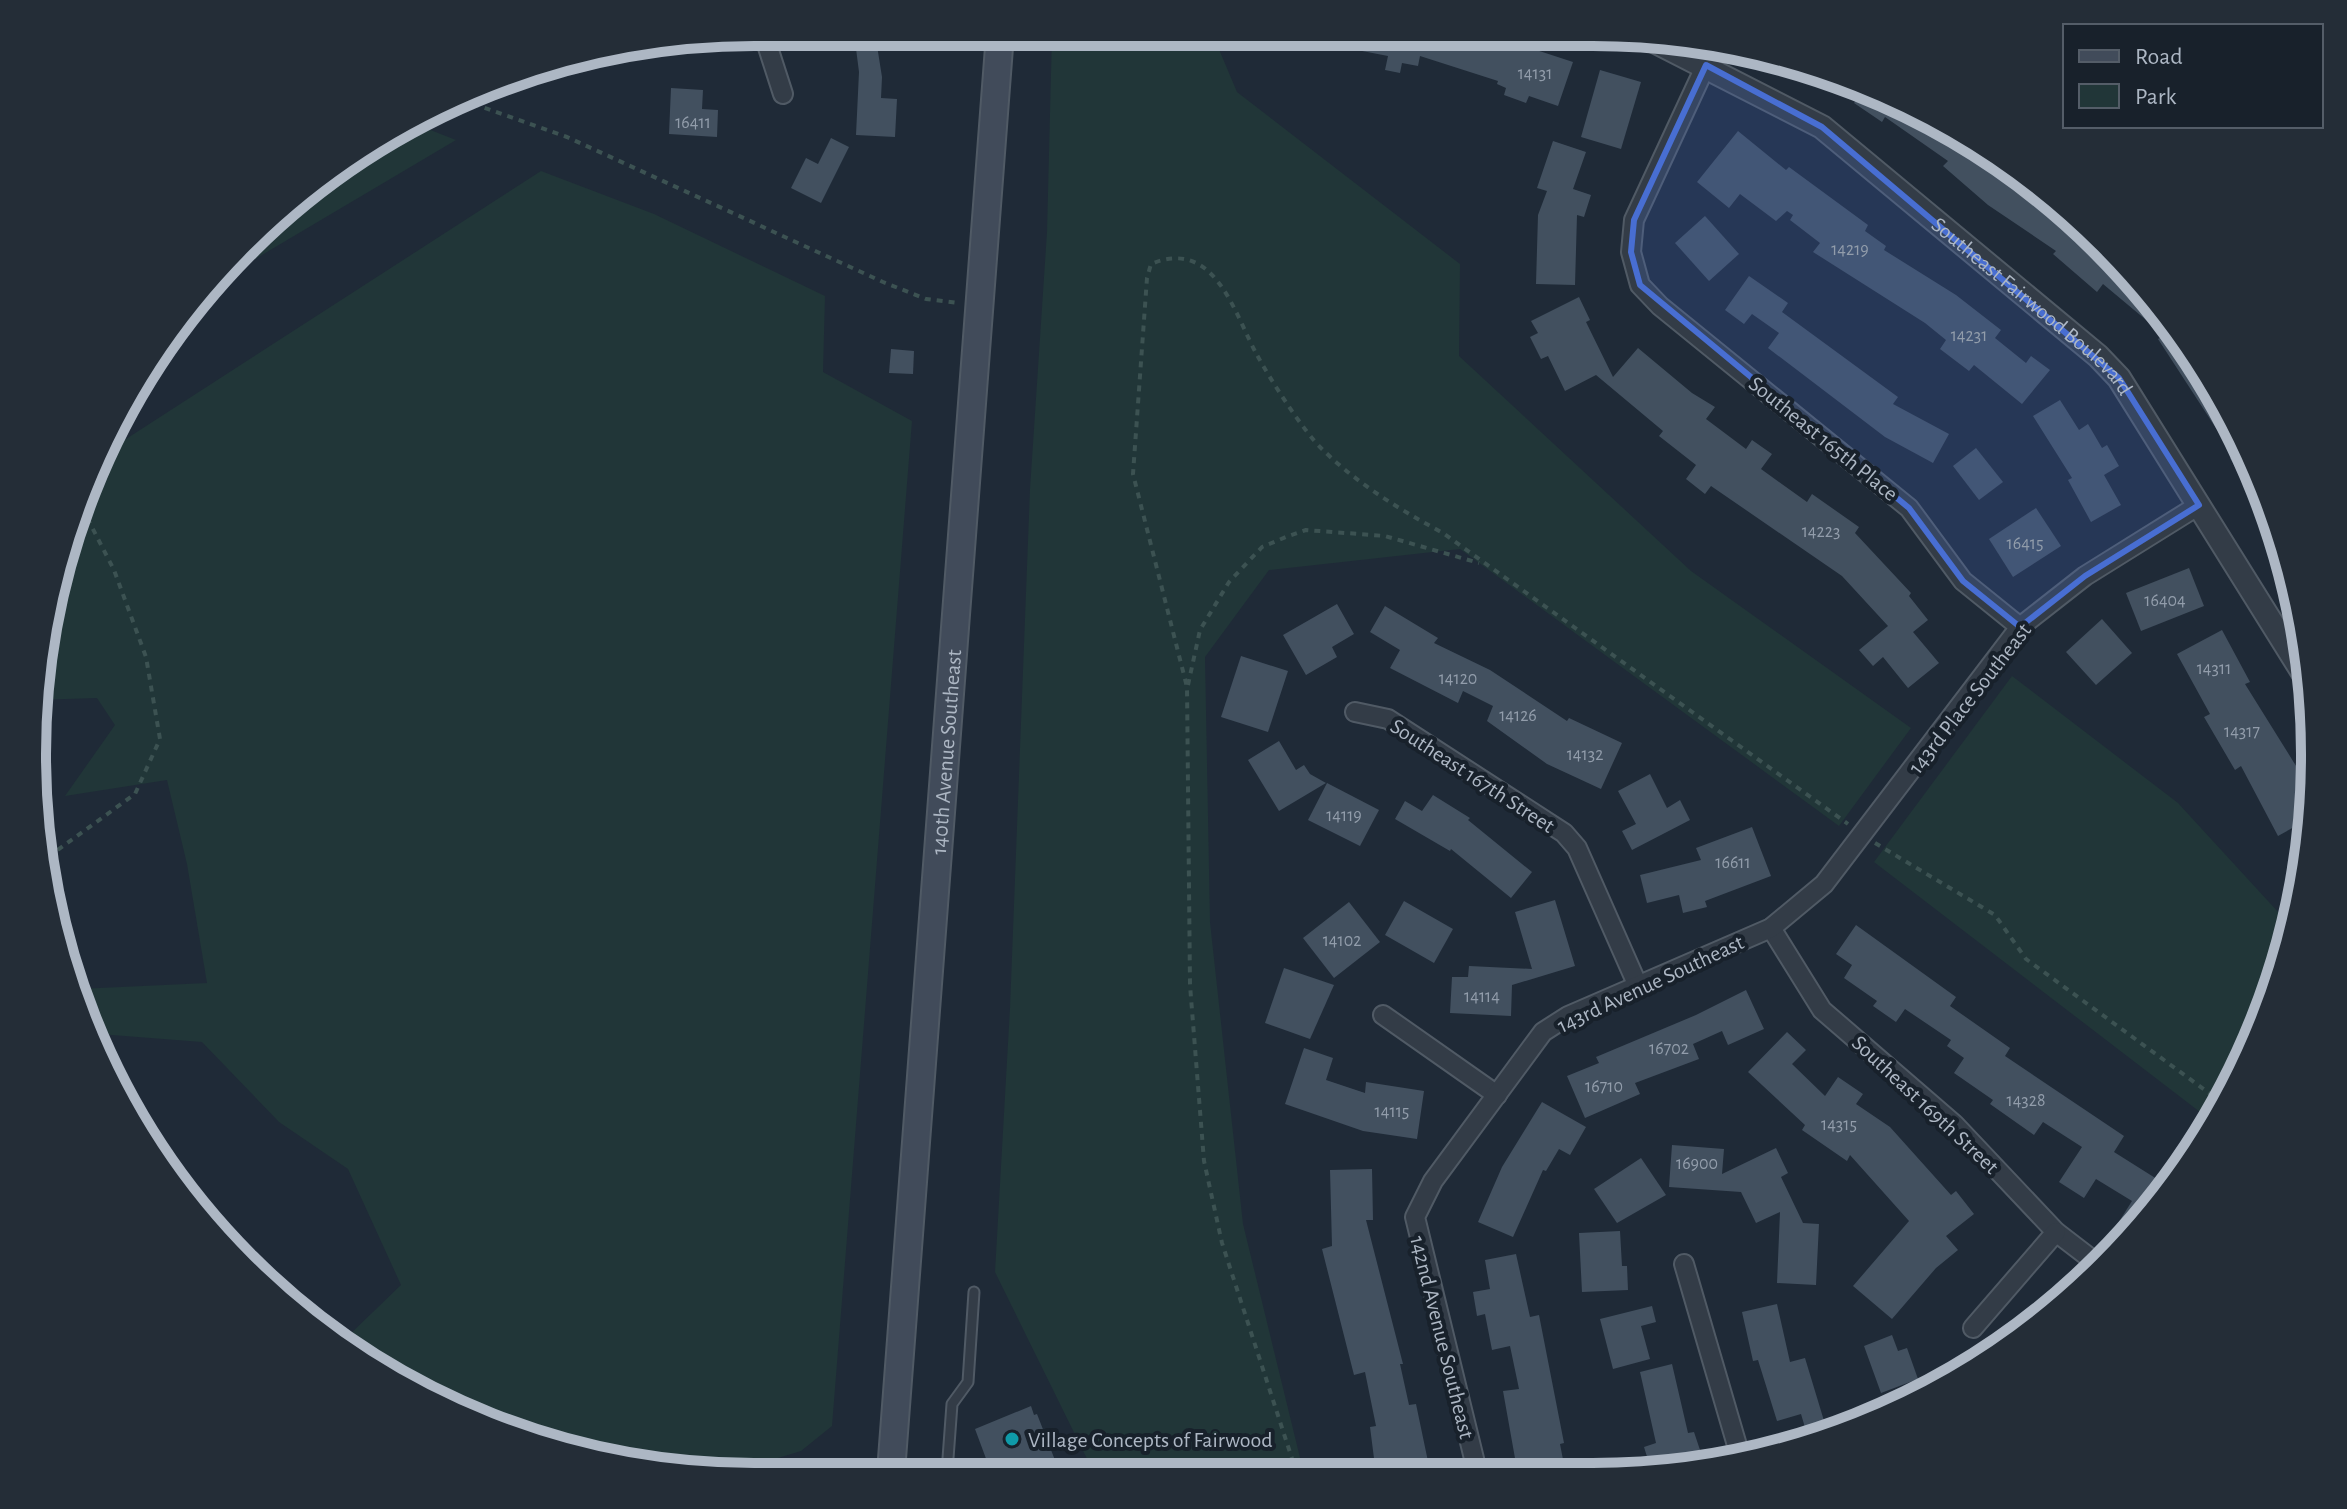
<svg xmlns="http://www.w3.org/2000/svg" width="2347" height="1509" font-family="'Alegreya Sans',sans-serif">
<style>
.green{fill:#213638}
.building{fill:#42505f}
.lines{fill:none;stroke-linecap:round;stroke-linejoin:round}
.service-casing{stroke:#505a65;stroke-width:13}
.minor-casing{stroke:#505a65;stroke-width:22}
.tertiary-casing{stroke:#505a65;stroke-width:26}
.secondary-casing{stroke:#505a65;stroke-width:30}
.path{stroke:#3c5252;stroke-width:4;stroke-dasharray:6 6;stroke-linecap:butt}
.service{stroke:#333c47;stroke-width:9}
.minor{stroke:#333c47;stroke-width:18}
.tertiary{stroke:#333c47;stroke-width:22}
.secondary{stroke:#414b5a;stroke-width:26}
.marked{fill:#486ed2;fill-opacity:0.2;stroke:#486ed2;stroke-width:6;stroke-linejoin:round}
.culture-dot{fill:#0f9aa8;stroke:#18212b;stroke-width:3}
.labels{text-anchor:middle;stroke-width:8;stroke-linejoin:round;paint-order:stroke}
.number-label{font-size:18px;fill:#929dab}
.street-label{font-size:22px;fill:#adb7c4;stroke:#18212b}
.poi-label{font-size:22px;fill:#adb7c4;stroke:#18212b;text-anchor:start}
.rim{fill:none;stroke:#adb7c4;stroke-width:10}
</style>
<rect width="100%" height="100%" fill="#1f2a37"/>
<g class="green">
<polygon points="1052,34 1213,35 1237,92 1460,264 1459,356 1691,571 1911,728 1839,826 1460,549 1269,570 1205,657 1210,922 1243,1224 1304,1474 1094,1473 995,1272 1010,1008 1030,489 1047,232"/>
<polygon points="415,124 456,140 218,281 353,154"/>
<polygon points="541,171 654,214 825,296 823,372 912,421 832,1426 801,1451 768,1461 603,1456 478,1422 345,1339 401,1285 348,1169 279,1122 202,1042 99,1034 78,989 207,983 187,864 167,780 65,796 115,725 97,698 35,700 70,522 109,450"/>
<polygon points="2012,676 2178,803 2291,926 2277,986 2213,1122 1874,862"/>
</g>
<g class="building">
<polygon points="854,33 875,33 882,77 881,98 897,99 895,137 856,135 859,72"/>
<polygon points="1360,36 1497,37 1573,62 1558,106 1529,96 1526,103 1504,95 1506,88 1497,84 1498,81 1420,56 1418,66 1402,63 1400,73 1385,70 1388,56 1357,50"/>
<polygon points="1600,70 1641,82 1621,149 1581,137"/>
<polygon points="1866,86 2069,211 2165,314 2240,434 2266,504 2258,508 2230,458 2234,456 2158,339 2164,335 2103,284 2097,292 2053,254 2056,251 1988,205 1943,166 1948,161 1885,117 1882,122 1854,103"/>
<polygon points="671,88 703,90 702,109 718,110 717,137 669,134"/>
<polygon points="1738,131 1786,170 1789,167 1868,225 1865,231 1886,246 1884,250 1956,295 2001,330 1995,338 2026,363 2031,356 2050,370 2022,404 1974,365 1969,371 1940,349 1946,340 1925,323 1813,252 1820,243 1790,220 1793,215 1787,211 1776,221 1740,194 1729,208 1697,182"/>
<polygon points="831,138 849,147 821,203 791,188 806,158 818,164"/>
<polygon points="1553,141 1586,152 1573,189 1591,195 1584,217 1577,215 1575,285 1536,284 1538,215 1547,191 1537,188"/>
<polygon points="1705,216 1739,254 1709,281 1675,243"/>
<polygon points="1749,276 1788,303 1782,312 1898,397 1893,404 1949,434 1933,463 1885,437 1768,348 1779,333 1752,314 1744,324 1725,310"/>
<polygon points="1579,297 1590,320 1586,322 1613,377 1638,348 1692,393 1715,407 1706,419 1746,449 1752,440 1772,454 1761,469 1807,502 1812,494 1859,527 1855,533 1911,593 1909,596 1928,620 1913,632 1939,663 1908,688 1883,657 1873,666 1859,650 1888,626 1842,576 1711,486 1705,494 1686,479 1696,465 1659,436 1663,431 1596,375 1565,391 1548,356 1541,359 1530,337 1538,333 1531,321"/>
<polygon points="891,349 914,351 913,374 889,373"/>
<polygon points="2060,400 2079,430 2088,424 2102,448 2107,445 2119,466 2104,475 2121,505 2091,522 2068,480 2072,478 2033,416"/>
<polygon points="1976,448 2003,482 1979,500 1953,466"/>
<polygon points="2036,508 2061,546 2013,577 1989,539"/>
<polygon points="2189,568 2204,606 2141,631 2126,593"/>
<polygon points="1337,604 1354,634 1332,647 1337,657 1306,675 1283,635"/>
<polygon points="1385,606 1438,638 1434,643 1490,670 1567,721 1569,718 1622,743 1601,789 1547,764 1487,721 1493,706 1463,691 1458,703 1390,668 1400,650 1370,632"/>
<polygon points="2102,619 2132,653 2096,685 2066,652"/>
<polygon points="2222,630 2250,682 2245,684 2311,790 2310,818 2278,836 2241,766 2235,770 2204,717 2210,714 2177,654"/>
<polygon points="1241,656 1288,671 1268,732 1221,717"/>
<polygon points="1279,741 1296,770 1304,765 1310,774 1326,783 1279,811 1248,760"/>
<polygon points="1650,774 1667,808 1680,800 1690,820 1632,850 1622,831 1636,824 1618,791"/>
<polygon points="1327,783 1379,810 1360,846 1308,820"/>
<polygon points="1433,795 1470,818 1468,820 1532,872 1511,898 1451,849 1450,851 1395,819 1405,801 1422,811"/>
<polygon points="1752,827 1771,876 1705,901 1707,907 1683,913 1679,895 1647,903 1640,875 1701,860 1696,848"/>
<polygon points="1555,900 1575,966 1512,985 1511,1016 1450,1013 1452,977 1468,977 1469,966 1532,969 1515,912"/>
<polygon points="1404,901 1453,929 1434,963 1385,935"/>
<polygon points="1349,902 1380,942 1334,978 1303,938"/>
<polygon points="1856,925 1956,997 1950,1006 2010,1048 2005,1056 2124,1136 2114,1152 2168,1186 2130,1237 2115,1228 2132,1201 2096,1179 2084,1198 2059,1182 2082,1147 2043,1122 2034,1135 1990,1104 1993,1100 1954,1073 1964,1058 1947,1046 1951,1040 1905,1009 1896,1022 1873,1006 1877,1001 1844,978 1852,965 1836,954"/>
<polygon points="1284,968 1334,985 1310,1039 1265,1023"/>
<polygon points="1746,990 1764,1029 1728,1045 1722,1031 1693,1044 1699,1059 1635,1083 1640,1094 1585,1118 1567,1076 1599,1063 1596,1057 1696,1015"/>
<polygon points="1787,1032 1806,1050 1792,1064 1825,1096 1838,1077 1863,1094 1856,1104 1890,1127 1951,1195 1956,1191 1974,1214 1946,1236 1958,1250 1936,1268 1892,1319 1853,1286 1909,1221 1850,1155 1847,1161 1802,1130 1805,1125 1748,1072"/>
<polygon points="1304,1048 1333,1058 1326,1080 1365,1093 1366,1082 1424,1091 1417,1139 1363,1131 1285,1104"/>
<polygon points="1542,1102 1586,1127 1570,1155 1559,1149 1546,1171 1543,1170 1513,1237 1478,1222 1502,1167"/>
<polygon points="1672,1145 1724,1149 1722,1174 1776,1148 1788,1173 1781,1177 1803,1223 1819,1224 1816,1285 1777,1283 1780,1212 1756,1223 1741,1192 1669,1187"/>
<polygon points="1641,1158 1666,1195 1617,1223 1594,1189"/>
<polygon points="1372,1169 1373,1220 1366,1220 1403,1364 1400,1364 1409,1405 1416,1404 1430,1471 1411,1474 1376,1474 1370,1427 1376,1426 1365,1372 1354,1375 1322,1249 1332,1246 1330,1170"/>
<polygon points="1620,1231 1622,1266 1627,1266 1628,1290 1582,1292 1579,1233"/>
<polygon points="1516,1254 1530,1317 1539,1315 1564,1443 1560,1444 1566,1475 1518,1475 1503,1391 1519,1389 1510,1346 1492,1350 1485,1314 1477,1316 1473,1292 1490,1289 1485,1260"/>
<polygon points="1777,1304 1790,1362 1805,1358 1828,1434 1809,1441 1801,1414 1777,1421 1758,1360 1753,1361 1742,1312"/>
<polygon points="1652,1306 1656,1322 1641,1326 1650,1359 1613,1369 1600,1319"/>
<polygon points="1892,1335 1898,1351 1907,1348 1918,1379 1881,1393 1864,1346"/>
<polygon points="1672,1364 1688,1433 1694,1432 1705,1465 1652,1473 1644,1447 1656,1443 1640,1372"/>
<polygon points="1031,1406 1034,1415 1037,1414 1060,1473 991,1472 975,1429"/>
</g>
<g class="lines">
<defs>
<polyline id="service" points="947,1472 952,1404 968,1382 974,1292"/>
<g id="minor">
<polyline points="763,32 783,94"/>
<polyline points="1706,65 1634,220 1631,252 1640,285 1660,306 1909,508 1963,581 2020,627"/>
<polyline points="1355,712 1388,719 1564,833 1577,848 1638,986"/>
<polyline points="1771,928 1822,1010 1954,1124 2056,1232 2099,1265"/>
<polyline points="1383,1015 1497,1095"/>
<polyline points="1684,1264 1741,1459"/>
<polyline points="1973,1328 2056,1232"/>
<polyline points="1478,1475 1415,1217 1433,1181 1543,1032 1568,1016 1771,928 1824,884 2020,627 2085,576 2199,505"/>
</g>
<g id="tertiary">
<path id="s1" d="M 1648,38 L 1822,127 L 2098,356 L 2119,378 L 2310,684"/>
</g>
<g id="secondary">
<path id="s2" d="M 891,1472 L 1000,34"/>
</g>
</defs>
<use href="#service" class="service-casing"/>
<use href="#minor" class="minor-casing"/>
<use href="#tertiary" class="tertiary-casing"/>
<use href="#secondary" class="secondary-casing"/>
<g class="path">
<polyline points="462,100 567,137 883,282 926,299 958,303"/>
<polyline points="1188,685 1200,630 1229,582 1262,547 1286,537 1306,530 1385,536 1479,563"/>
<polyline points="1875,843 1995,915 2026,959 2224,1104"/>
<polyline points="48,857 135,794 160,739 146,657 114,570 80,504"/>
<path d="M 1297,1474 L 1222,1243 L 1204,1161 L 1190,985 L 1187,687 L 1133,474 L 1147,278 L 1151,264 C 1215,237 1234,313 1257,355 C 1270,379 1303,431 1323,450 C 1359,485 1399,509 1443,533 L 1848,824"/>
</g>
<use href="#service" class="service"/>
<use href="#minor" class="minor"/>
<use href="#tertiary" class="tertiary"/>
<use href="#secondary" class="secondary"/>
</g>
<path class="marked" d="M 1706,65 L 1822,127 L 2119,378 L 2199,505 L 2085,576 L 2020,627 L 1963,581 L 1909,508 L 1640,285 L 1631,252 L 1634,220 Z"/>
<circle class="culture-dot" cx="1012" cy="1439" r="8"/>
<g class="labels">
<g class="number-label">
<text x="1535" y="79">14131</text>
<text x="693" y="128">16411</text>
<text x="1850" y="255">14219</text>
<text x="1969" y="341">14231</text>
<text x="1821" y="537">14223</text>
<text x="2025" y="549">16415</text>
<text x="2165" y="606">16404</text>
<text x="2214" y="674">14311</text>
<text x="1458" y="684">14120</text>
<text x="1518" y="721">14126</text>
<text x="2242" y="737">14317</text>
<text x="1585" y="760">14132</text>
<text x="1344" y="821">14119</text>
<text x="1733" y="868">16611</text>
<text x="1342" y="946">14102</text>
<text x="1482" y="1002">14114</text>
<text x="1669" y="1054">16702</text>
<text x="1604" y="1092">16710</text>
<text x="2026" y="1106">14328</text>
<text x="1392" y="1117">14115</text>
<text x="1839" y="1130">14315</text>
<text x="1697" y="1169">16900</text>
</g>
<g class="street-label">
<text dy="8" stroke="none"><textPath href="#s1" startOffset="472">Southeast Fairwood Boulevard</textPath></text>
<text transform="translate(1824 438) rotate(39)" y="8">Southeast 165th Place</text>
<text transform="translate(1969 698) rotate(-52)" y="8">143rd Place Southeast</text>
<text dy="8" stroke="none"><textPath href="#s2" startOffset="722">140th Avenue Southeast</textPath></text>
<text transform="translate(1473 775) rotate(33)" y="8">Southeast 167th Street</text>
<text transform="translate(1650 983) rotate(-25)" y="8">143rd Avenue Southeast</text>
<text transform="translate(1926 1104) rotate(43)" y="8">Southeast 169th Street</text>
<text transform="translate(1443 1337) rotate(76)" y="8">142nd Avenue Southeast</text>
</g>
<g class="poi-label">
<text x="1028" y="1447">Village Concepts of Fairwood</text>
</g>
</g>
<path d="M0 0H2347V1509H0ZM754 46H1593A708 708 0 0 1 2301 754V755A708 708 0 0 1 1593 1463H754A708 708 0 0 1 46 755V754A708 708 0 0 1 754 46Z" fill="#242d37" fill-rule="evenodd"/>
<path class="rim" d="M754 46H1593A708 708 0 0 1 2301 754V755A708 708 0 0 1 1593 1463H754A708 708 0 0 1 46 755V754A708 708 0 0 1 754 46Z"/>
<rect x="2063" y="24" width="260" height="104" fill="#18212b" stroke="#545d68" stroke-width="2"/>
<rect x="2079" y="50" width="40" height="12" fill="#414b5a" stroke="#545d68" stroke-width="2"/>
<text x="2135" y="64" font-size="24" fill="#adb7c4">Road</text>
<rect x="2079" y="84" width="40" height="24" fill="#213638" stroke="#545d68" stroke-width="2"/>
<text x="2135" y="104" font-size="24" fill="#adb7c4">Park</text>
</svg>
